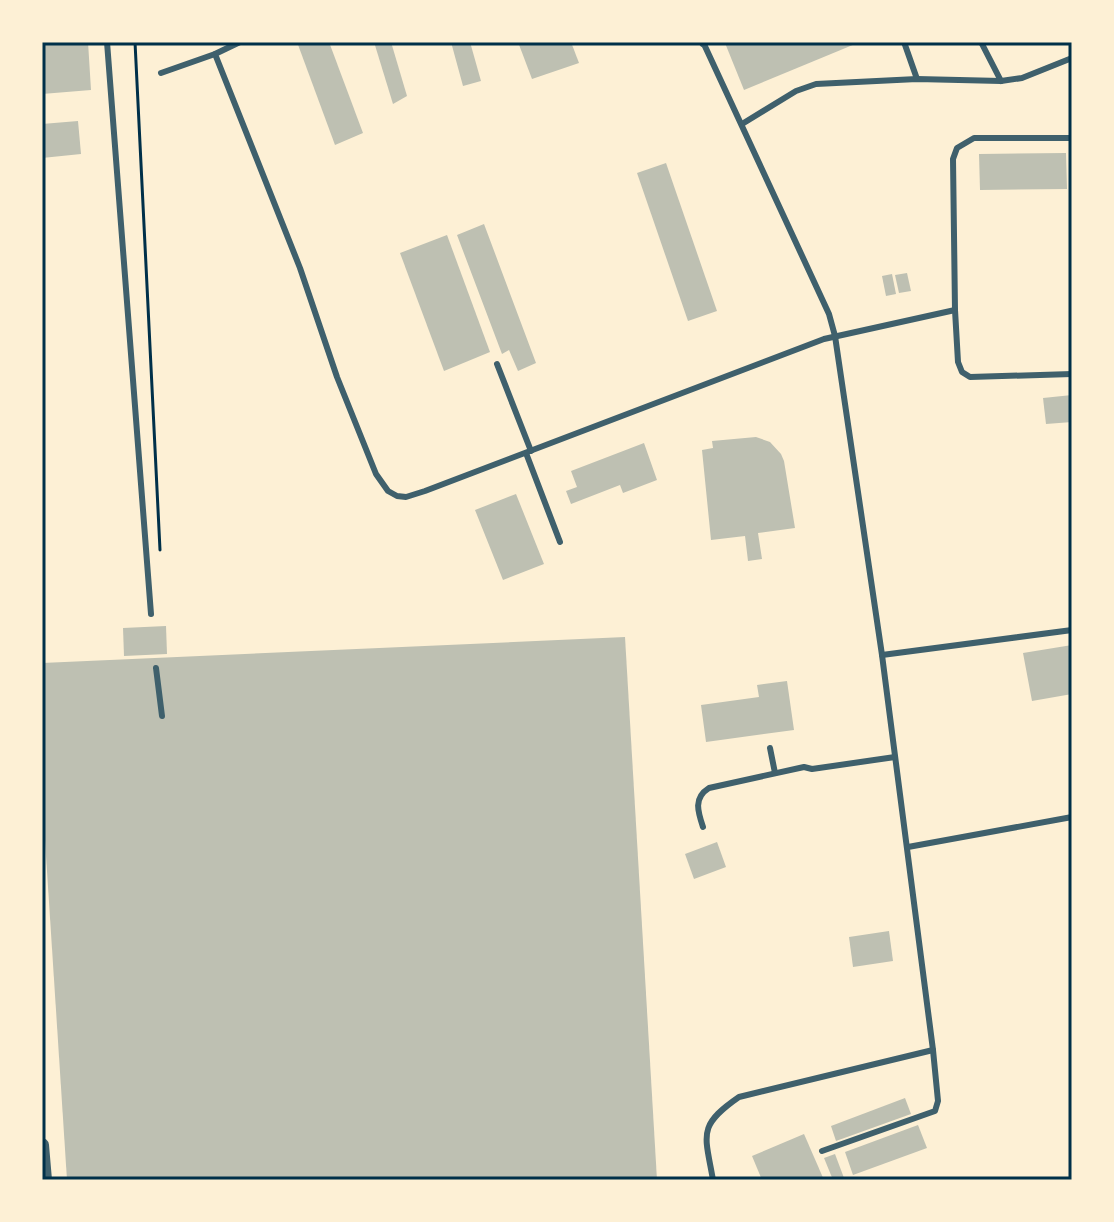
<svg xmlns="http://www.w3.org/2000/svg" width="1114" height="1222" font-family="'Alegreya Sans',sans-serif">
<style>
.building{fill:#bec0b2}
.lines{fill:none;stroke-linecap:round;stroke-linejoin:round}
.path{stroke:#003049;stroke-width:3}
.service{stroke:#3f606c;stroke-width:6}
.minor{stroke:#3f606c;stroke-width:8}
.tertiary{stroke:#3f606c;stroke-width:14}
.neatline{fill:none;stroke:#003049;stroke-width:3}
</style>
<rect width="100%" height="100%" fill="#fdf0d5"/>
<g class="building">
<polygon points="42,42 88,42 91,90 42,94"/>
<polygon points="297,42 329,42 363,133 335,145"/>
<polygon points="374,42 391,42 407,96 393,104"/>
<polygon points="451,42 470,42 481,81 463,86"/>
<polygon points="518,42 571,42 579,63 532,79"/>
<polygon points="728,42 860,42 744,90 725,43"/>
<polygon points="78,121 81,154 42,158 42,124"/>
<polygon points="1066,153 1067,189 980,190 979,154"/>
<polygon points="666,163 717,311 688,321 637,173"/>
<polygon points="484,224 536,363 518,371 509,350 502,354 457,235"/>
<polygon points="447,235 490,352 444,371 400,253"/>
<polygon points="907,273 911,291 899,293 895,275"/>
<polygon points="892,274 896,294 886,296 882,276"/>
<polygon points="1072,395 1072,422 1046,424 1043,398"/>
<polygon points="756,437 770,442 781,454 784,461 795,528 758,533 762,559 748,561 745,536 711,540 702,450 713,448 712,441"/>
<polygon points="644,443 657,480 623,493 620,485 571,504 566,491 577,487 571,471"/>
<polygon points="516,494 544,564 503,580 475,510"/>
<polygon points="166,626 167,654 124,656 123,628"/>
<polygon points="625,637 657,1180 67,1180 42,794 42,663"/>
<polygon points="1072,645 1072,694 1032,701 1023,653"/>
<polygon points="787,681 794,730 706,742 701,705 759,697 757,685"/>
<polygon points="717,842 726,867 694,879 685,854"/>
<polygon points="889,931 893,961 853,967 849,937"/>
<polygon points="905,1098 911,1114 836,1141 831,1126"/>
<polygon points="918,1125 927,1148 853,1175 845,1152"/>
<polygon points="804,1134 824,1180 762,1180 752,1156"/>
<polygon points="835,1154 844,1178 838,1180 833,1180 824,1158"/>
</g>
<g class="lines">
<polyline class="path" points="135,42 160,550"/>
<g class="service">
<polyline points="107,42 151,614"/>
<polyline points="703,42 829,314 835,336 882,655 933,1050 938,1101 935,1111 822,1151"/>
<polyline points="904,42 917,79"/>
<polyline points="981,42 1001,81"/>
<polyline points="215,54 300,268 337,377 376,474 388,491 397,496 406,497 425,491 824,339 955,310"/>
<polyline points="161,73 215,54 240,42"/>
<polyline points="742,124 796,91 816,84 917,79 1001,81 1022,78 1072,58"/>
<polyline points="1072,138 974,138 957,148 953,159 955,310 958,362 962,372 970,377 1072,374"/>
<polyline points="497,364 531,451"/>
<polyline points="526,453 560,542"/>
<polyline points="882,655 1072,630"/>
<polyline points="156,668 162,716"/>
<polyline points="770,748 775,773"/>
<path d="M 703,827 C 698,812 693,798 709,788 L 804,767 L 812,769 L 895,757"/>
<polyline points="908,847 1072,817"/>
<path d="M 713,1180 C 705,1134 697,1126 739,1097 L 933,1050"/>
</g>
<polyline class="minor" points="703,43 705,42"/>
<polyline class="tertiary" points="42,1145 45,1180"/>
</g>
<rect width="1114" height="1222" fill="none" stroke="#fdf0d5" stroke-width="88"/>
<rect x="44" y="44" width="1026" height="1134" class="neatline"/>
</svg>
